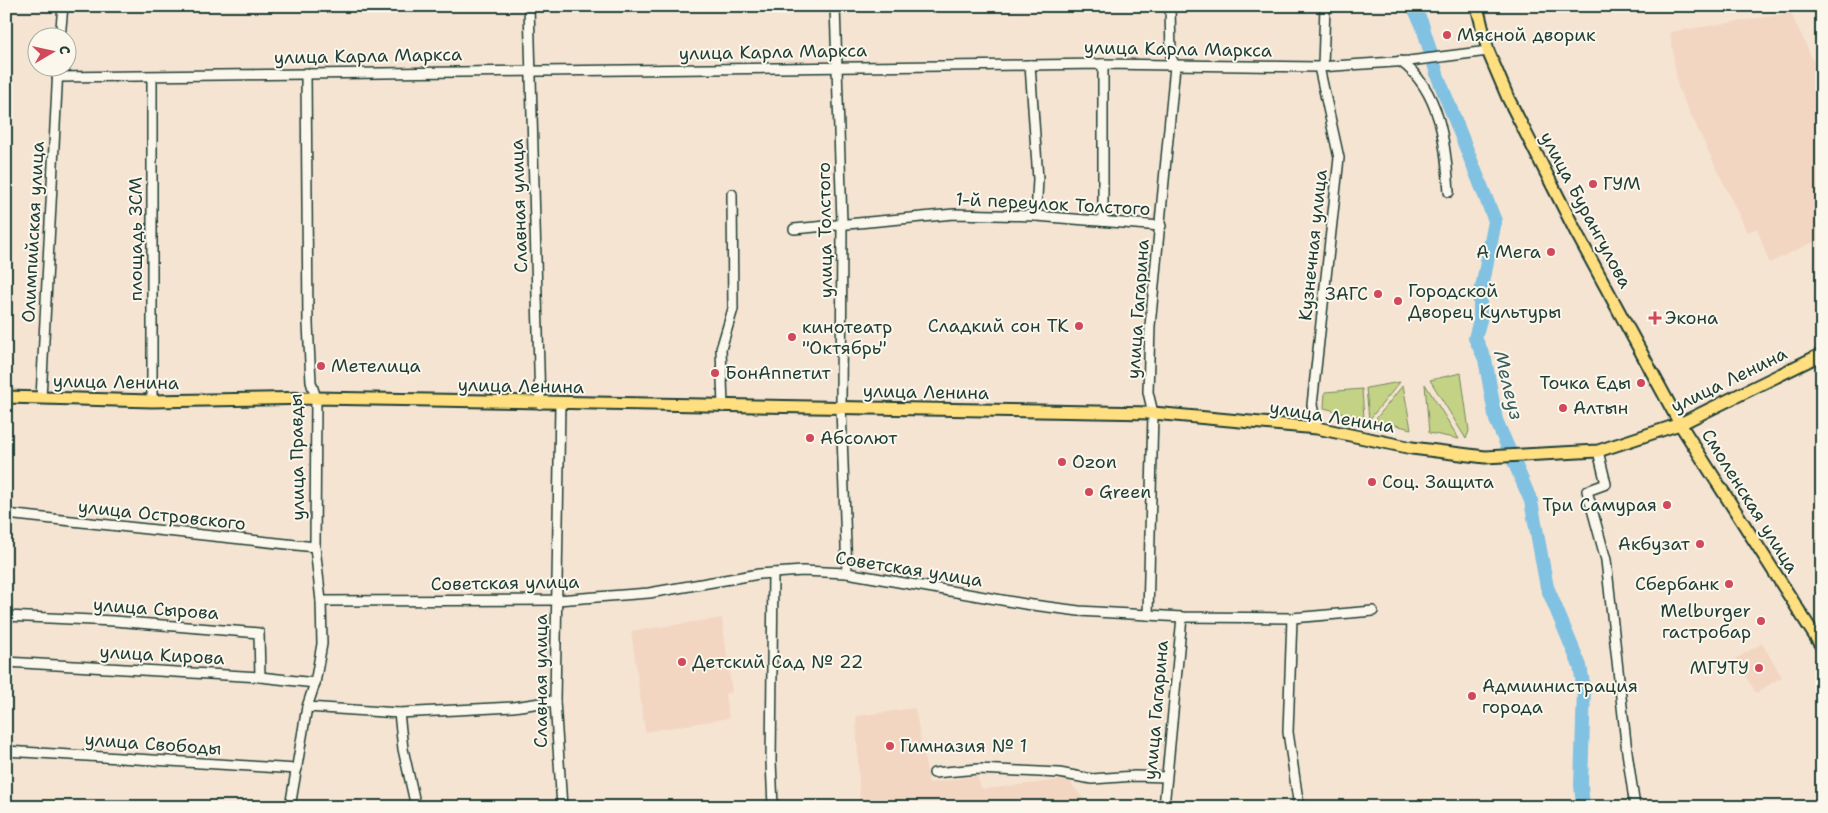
<svg xmlns="http://www.w3.org/2000/svg" width="1828" height="813" font-family="'Shantell Sans',sans-serif">
<style>
.built{fill:#f2d6c2}
.green{fill:#c4d285;stroke:#72885c}
.lines{fill:none;stroke-linecap:round;stroke-linejoin:round}
.river{stroke:#81c2e2;stroke-width:14}
.minor-casing{stroke:#1f3d34;stroke-width:12}
.major-casing{stroke:#1f3d34;stroke-width:15}
.minor{stroke:#fbf7ec;stroke-width:9}
.major{stroke:#ffdf80;stroke-width:11}
.poi-dot{fill:#d1495b;stroke:#fbf7ec;stroke-width:2}
.labels{text-anchor:middle;stroke-width:4;stroke-linejoin:round;paint-order:stroke}
.poi-label{font-size:18px;fill:#1f3d34;stroke:#fbf7ec;text-anchor:start}
.street-label{font-size:18px;fill:#1f3d34;stroke:#fbf7ec}
.water-label{font-size:19px;font-style:italic;fill:#385e60;stroke:#fbf7ec}
</style>
<rect width="100%" height="100%" fill="#f6e4d3"/>
<filter id="ink" filterUnits="userSpaceOnUse"><feTurbulence type="fractalNoise" baseFrequency=".02" numOctaves="2"/><feDisplacementMap in="SourceGraphic" scale="10" xChannelSelector="R" yChannelSelector="G"/><feConvolveMatrix kernelMatrix="1 2 1 2 8 2 1 2 1" color-interpolation-filters="sRGB"/></filter>
<g filter="url(#ink)">
<g class="built">
<polygon points="1640,6 1676,6 1641,12"/>
<polygon points="1791,13 1822,79 1822,238 1769,263 1757,228 1747,232 1678,88 1670,32"/>
<polygon points="722,618 732,692 725,694 729,718 645,732 631,631"/>
<polygon points="1762,643 1782,677 1756,693 1735,659"/>
<polygon points="915,708 929,783 977,776 981,788 985,789 1070,779 1071,784 1086,801 1087,807 860,807 856,716"/>
</g>
<g class="green">
<polygon points="1461,373 1469,431 1466,439 1430,380"/>
<polygon points="1400,382 1369,420 1366,388"/>
<polygon points="1425,384 1459,439 1429,433"/>
<polygon points="1403,385 1411,429 1375,420"/>
<polygon points="1362,389 1364,418 1324,408 1325,392"/>
</g>
<g class="lines">
<polyline class="river" points="1413,6 1422,24 1438,77 1495,221 1480,298 1480,320 1475,338 1485,359 1496,420 1531,501 1547,587 1580,666 1584,689 1581,785 1583,807"/>
<defs>
<g id="minor">
<polyline points="529,6 540,404"/>
<polyline points="835,6 842,223 841,408 847,573"/>
<polyline points="60,38 63,6"/>
<path d="M 1400,61 C 1441,90 1446,146 1449,192"/>
<polyline points="1030,65 1038,179 1036,216"/>
<polyline points="1323,66 1325,6"/>
<polyline points="57,77 1103,64 1319,67 1409,61 1488,51"/>
<polyline points="1103,221 1103,64"/>
<polyline points="794,229 954,214 1036,216 1161,226"/>
<polyline points="41,398 58,68"/>
<polyline points="152,401 152,77"/>
<polyline points="560,404 555,701 562,807"/>
<polyline points="723,407 721,349 733,309 732,194"/>
<polyline points="1317,428 1312,405 1339,158 1319,67"/>
<polyline points="1598,451 1606,484 1587,491 1606,560 1627,752 1635,807"/>
<polyline points="6,514 315,547"/>
<polyline points="773,573 771,761 773,807"/>
<polyline points="321,601 557,600 649,593 759,574 803,571 847,573 1025,604 1079,611 1182,617 1292,618 1373,611"/>
<polyline points="1148,615 1153,413 1148,392 1150,326 1175,66 1171,57 1170,6"/>
<polyline points="6,616 114,621 259,633 260,677"/>
<polyline points="1292,618 1288,732 1299,807"/>
<polyline points="6,662 260,677 315,683"/>
<polyline points="307,707 399,713 513,707 555,701"/>
<polyline points="399,713 403,749 416,807"/>
<polyline points="6,751 297,769"/>
<polyline points="934,773 978,769 1059,773 1092,779 1135,776 1166,777"/>
<polyline points="290,807 307,707 315,683 322,644 321,601 315,547 316,398 311,382 308,324 306,73"/>
<polyline points="1164,807 1182,617"/>
</g>
<g id="major">
<polyline points="1477,6 1488,51 1508,98 1576,232 1680,424 1822,647"/>
<polyline points="6,397 152,401 316,398 1153,413 1317,428 1412,448 1485,457 1598,451 1680,424 1822,354"/>
</g>
</defs>
<use href="#minor" class="minor-casing"/>
<use href="#major" class="major-casing"/>
<use href="#minor" class="minor"/>
<use href="#major" class="major"/>
</g>
</g>
<g class="poi-dot">
<circle cx="1447" cy="35" r="5"/>
<circle cx="1593" cy="184" r="5"/>
<circle cx="1551" cy="252" r="5"/>
<circle cx="1378" cy="294" r="5"/>
<circle cx="1398" cy="301" r="5"/>
<path d="M1652.5 310.5h5v5h5v5h-5v5h-5v-5h-5v-5h5z"/>
<circle cx="1079" cy="326" r="5"/>
<circle cx="792" cy="337" r="5"/>
<circle cx="321" cy="366" r="5"/>
<circle cx="715" cy="373" r="5"/>
<circle cx="1641" cy="383" r="5"/>
<circle cx="1563" cy="408" r="5"/>
<circle cx="810" cy="438" r="5"/>
<circle cx="1062" cy="462" r="5"/>
<circle cx="1372" cy="482" r="5"/>
<circle cx="1089" cy="492" r="5"/>
<circle cx="1667" cy="505" r="5"/>
<circle cx="1700" cy="544" r="5"/>
<circle cx="1729" cy="584" r="5"/>
<circle cx="1761" cy="621" r="5"/>
<circle cx="682" cy="662" r="5"/>
<circle cx="1759" cy="668" r="5"/>
<circle cx="1472" cy="696" r="5"/>
<circle cx="890" cy="746" r="5"/>
</g>
<g class="labels">
<g class="poi-label">
<text x="1457" y="41">Мясной дворик</text>
<text x="1603" y="190">ГУМ</text>
<text x="1541" y="258" text-anchor="end">А Мега</text>
<text x="1408" y="297">Городской<tspan x="1408" dy="21">Дворец Культуры</tspan></text>
<text x="1368" y="300" text-anchor="end">ЗАГС</text>
<text x="1665" y="324">Экона</text>
<text x="1069" y="332" text-anchor="end">Сладкий сон ТК</text>
<text x="802" y="333">кинотеатр<tspan x="802" dy="21">"Октябрь"</tspan></text>
<text x="331" y="372">Метелица</text>
<text x="725" y="379">БонАппетит</text>
<text x="1631" y="389" text-anchor="end">Точка Еды</text>
<text x="1573" y="414">Алтын</text>
<text x="820" y="444">Абсолют</text>
<text x="1072" y="468">Ozon</text>
<text x="1382" y="488">Соц. Защита</text>
<text x="1099" y="498">Green</text>
<text x="1657" y="511" text-anchor="end">Три Самурая</text>
<text x="1690" y="550" text-anchor="end">Акбузат</text>
<text x="1719" y="590" text-anchor="end">Сбербанк</text>
<text x="1751" y="617" text-anchor="end">Melburger<tspan x="1751" dy="21">гастробар</tspan></text>
<text x="692" y="668">Детский Сад № 22</text>
<text x="1749" y="674" text-anchor="end">МГУТУ</text>
<text x="1482" y="692">Адмиинистрация<tspan x="1482" dy="21">города</tspan></text>
<text x="900" y="752">Гимназия № 1</text>
</g>
<g class="street-label">
<text transform="translate(1178 49) rotate(1)" y="6">улица Карла Маркса</text>
<text transform="translate(773 52) rotate(-1)" y="6">улица Карла Маркса</text>
<text transform="translate(368 56) rotate(-1)" y="6">улица Карла Маркса</text>
<text transform="translate(1053 204) rotate(3)" y="6">1-й переулок Толстого</text>
<text transform="translate(519 206) rotate(-92)" y="6">Славная улица</text>
<text transform="translate(1586 210) rotate(62)" y="6">улица Бурангулова</text>
<text transform="translate(825 230) rotate(-91)" y="6">улица Толстого</text>
<text transform="translate(33 232) rotate(-87)" y="6">Олимпийская улица</text>
<text transform="translate(136 239) rotate(-90)" y="6">площадь ЗСМ</text>
<text transform="translate(1313 245) rotate(-84)" y="6">Кузнечная улица</text>
<text transform="translate(1138 309) rotate(-86)" y="6">улица Гагарина</text>
<text transform="translate(1729 380) rotate(-26)" y="6">улица Ленина</text>
<text transform="translate(116 382) rotate(1)" y="6">улица Ленина</text>
<text transform="translate(521 386) rotate(1)" y="6">улица Ленина</text>
<text transform="translate(926 392) rotate(1)" y="6">улица Ленина</text>
<text transform="translate(1332 417) rotate(9)" y="6">улица Ленина</text>
<text transform="translate(297 457) rotate(-91)" y="6">улица Правды</text>
<text transform="translate(1750 501) rotate(58)" y="6">Смоленская улица</text>
<text transform="translate(162 515) rotate(6)" y="6">улица Островского</text>
<text transform="translate(909 569) rotate(9)" y="6">Советская улица</text>
<text transform="translate(505 583) rotate(-1)" y="6">Советская улица</text>
<text transform="translate(156 609) rotate(4)" y="6">улица Сырова</text>
<text transform="translate(162 655) rotate(3)" y="6">улица Кирова</text>
<text transform="translate(541 681) rotate(-90)" y="6">Славная улица</text>
<text transform="translate(1156 710) rotate(-85)" y="6">улица Гагарина</text>
<text transform="translate(153 744) rotate(4)" y="6">улица Свободы</text>
</g>
<g class="water-label">
<text transform="translate(1509 385) rotate(76)" y="7">Мелеуз</text>
</g>
</g>
<rect width="1828" height="813" fill="none" stroke="#fbf7ec" stroke-width="25"/>
<rect x="12" y="12" width="1803" height="788" fill="none" stroke="#1f3d34" stroke-width="2" filter="url(#ink)"/>
<g transform="translate(52 52) rotate(81)"><circle r="24" fill="#fbf7ec" stroke="#a3ada2"/>
<path d="M0-4L9 19L0 12L-9 19Z" fill="#d1495b"/>
<text y="-8" font-size="14" font-weight="bold" text-anchor="middle" fill="#1f3d34">С</text>
</g>
</svg>
